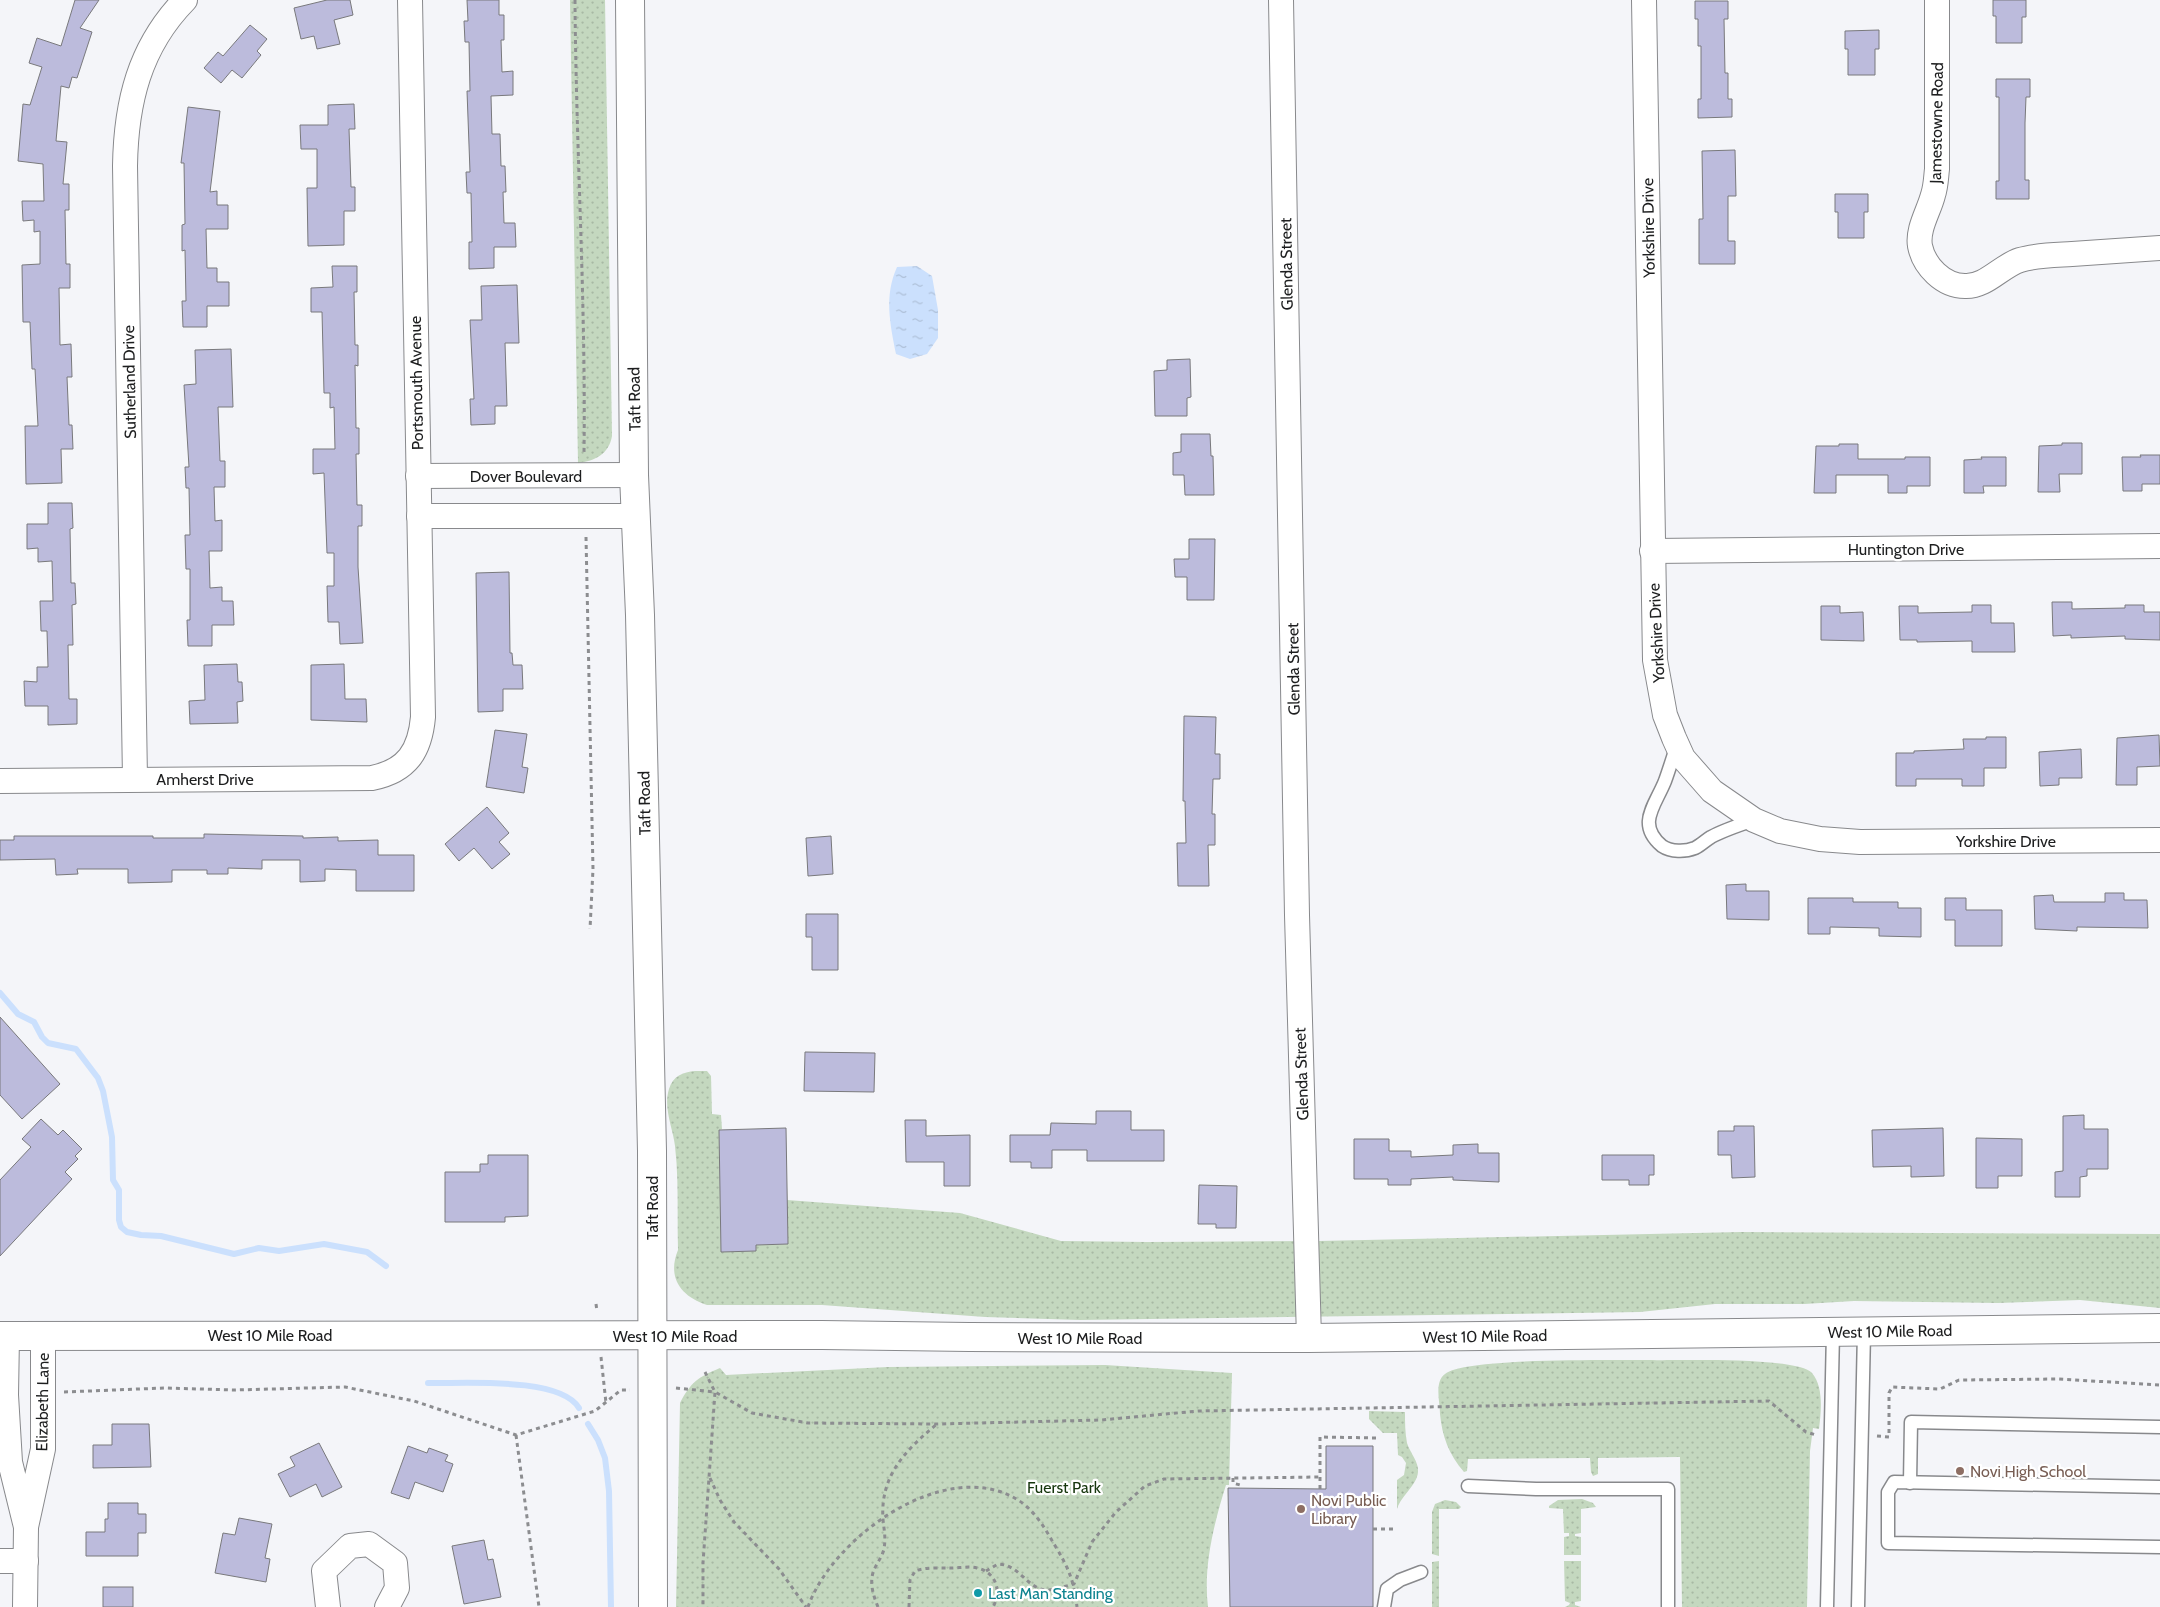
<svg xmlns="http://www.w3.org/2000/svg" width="2160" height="1607" font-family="Cabin,sans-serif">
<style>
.grass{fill:url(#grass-dots)}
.water{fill:url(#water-ripples)}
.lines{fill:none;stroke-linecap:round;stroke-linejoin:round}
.stream{stroke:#cbe0fd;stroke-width:6}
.building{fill:#bcbbdc;stroke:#79797c}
.service-casing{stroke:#88898c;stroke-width:15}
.minor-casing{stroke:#88898c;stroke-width:26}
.tertiary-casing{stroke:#88898c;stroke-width:30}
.secondary-casing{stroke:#88898c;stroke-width:30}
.path{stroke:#8c8d90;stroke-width:3;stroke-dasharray:4 4;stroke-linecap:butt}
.service{stroke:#fff;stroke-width:12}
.minor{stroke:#fff;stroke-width:24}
.tertiary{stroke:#fff;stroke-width:28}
.secondary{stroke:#fff;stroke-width:28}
.education-dot{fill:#8d6e63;stroke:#fff;stroke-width:2}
.culture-dot{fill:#0f9aa8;stroke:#fff;stroke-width:2}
.labels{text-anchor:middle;stroke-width:4.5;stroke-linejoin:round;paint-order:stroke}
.street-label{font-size:16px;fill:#1d1e1f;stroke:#fff}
.education-label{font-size:16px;fill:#785e54;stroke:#fff;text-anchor:start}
.park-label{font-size:16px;fill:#16360d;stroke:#fff}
.culture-label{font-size:16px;fill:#0d838f;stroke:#fff;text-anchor:start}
</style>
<defs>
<pattern id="grass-dots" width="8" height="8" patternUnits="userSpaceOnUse" patternTransform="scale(1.25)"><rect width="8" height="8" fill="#c4d8bf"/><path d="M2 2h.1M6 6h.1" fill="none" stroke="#a8b9a4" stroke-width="1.8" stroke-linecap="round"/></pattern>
<pattern id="water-ripples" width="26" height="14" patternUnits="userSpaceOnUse" patternTransform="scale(1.25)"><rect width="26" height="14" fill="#cbe0fd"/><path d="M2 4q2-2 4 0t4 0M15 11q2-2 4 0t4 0" fill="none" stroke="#aec0d8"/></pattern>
</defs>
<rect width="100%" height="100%" fill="#f4f5f9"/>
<g class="grass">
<path d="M 570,0 L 605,0 L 612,436 C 609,454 595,461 578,463 Z"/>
<path d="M 695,1071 L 707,1071 L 711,1076 L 712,1114 L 721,1115 L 722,1129 L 719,1130 L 721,1252 L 756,1251 L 756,1245 L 788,1244 L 787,1200 L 960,1213 L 1061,1241 L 1147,1242 L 1319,1241 L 1741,1232 L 2160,1234 L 2160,1308 L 2080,1300 L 1998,1303 L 1854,1301 L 1804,1304 L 1715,1304 L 1640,1312 L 1080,1320 L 985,1317 L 822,1305 L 707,1305 C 680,1296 667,1277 678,1250 C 677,1215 679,1180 675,1146 C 673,1128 663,1108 669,1089 C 673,1076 683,1072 695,1071 Z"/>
<path d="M 1675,1360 C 1697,1360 1799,1358 1812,1373 C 1824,1387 1821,1412 1819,1429 L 1813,1428 L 1810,1451 L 1807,1607 L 1682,1607 L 1680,1457 L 1598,1458 L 1598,1474 L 1593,1476 L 1591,1472 L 1590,1458 L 1468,1459 L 1467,1471 L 1464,1472 C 1449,1455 1442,1436 1440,1414 C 1440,1402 1434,1382 1445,1374 C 1466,1356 1637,1361 1675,1360 Z"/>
<path d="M 1105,1365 L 1232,1373 L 1229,1485 L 1226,1485 C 1214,1523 1203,1567 1208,1607 L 676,1607 L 680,1403 C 691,1382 698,1377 720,1368 L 726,1375 L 888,1367 Z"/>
<path d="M 1369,1411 L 1405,1412 C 1405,1422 1405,1433 1407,1443 C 1410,1453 1419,1462 1418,1472 C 1417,1485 1401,1496 1397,1509 L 1397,1480 L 1404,1475 L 1406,1463 L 1402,1457 L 1398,1455 L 1397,1433 L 1383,1433 L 1369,1419 Z"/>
<polygon points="1582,1499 1593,1503 1596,1507 1581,1509 1581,1533 1575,1534 1575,1536 1581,1537 1581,1555 1564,1555 1564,1537 1569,1536 1569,1533 1564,1533 1563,1509 1549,1508 1549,1506 1558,1500"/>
<polygon points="1445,1500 1456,1502 1461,1507 1459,1509 1439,1509 1439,1556 1432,1554 1432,1512 1435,1504"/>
<polygon points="1439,1561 1439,1607 1432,1607 1432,1562"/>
<polygon points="1564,1561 1581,1561 1581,1601 1575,1602 1575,1605 1581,1607 1565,1607 1569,1605 1570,1603 1565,1601"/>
</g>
<path class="water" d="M 917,266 L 932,276 L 938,310 L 938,338 L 927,354 L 910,359 L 896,354 C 890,323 884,296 897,267 Z"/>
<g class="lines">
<g class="stream">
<polyline points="0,993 18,1014 34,1022 42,1037 48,1043 76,1049 98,1078 103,1091 112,1137 113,1180 119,1190 119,1220 121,1227 127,1232 141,1235 161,1236 234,1254 259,1248 279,1251 324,1244 367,1252 386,1266"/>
<path d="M 428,1383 C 462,1384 560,1376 579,1408"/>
<polyline points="588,1424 598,1440 605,1458 609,1491 611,1607"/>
</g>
</g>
<g class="building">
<polygon points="75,0 99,0 80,28 92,32 77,78 72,77 69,88 61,86 56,141 67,142 63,184 69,184 69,210 65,210 66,264 70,264 70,288 59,288 60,345 71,344 72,377 67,377 69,425 72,425 73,449 61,449 62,483 26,484 25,426 38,426 35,369 32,369 30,322 23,322 22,265 40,264 40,231 34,232 34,220 23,221 22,201 44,201 43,164 18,161 23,104 30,105 42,67 29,63 37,38 61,46"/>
<polygon points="327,0 350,0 353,15 334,20 340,44 317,49 314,36 301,39 294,8"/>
<polygon points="467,0 499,0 499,15 504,15 504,40 501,40 502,72 513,71 513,95 491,96 492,134 500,134 501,166 505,166 506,192 503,192 504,223 515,223 516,247 494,247 494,268 469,269 469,242 472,242 471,193 467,193 466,172 470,172 467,91 470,91 469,42 465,42 464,21 468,21"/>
<polygon points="1993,0 2026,0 2026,17 2022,17 2022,43 1996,43 1996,16 1993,16"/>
<polygon points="1695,1 1728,1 1728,19 1724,19 1725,73 1728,73 1728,99 1732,99 1732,117 1698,118 1698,99 1701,99 1701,46 1698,46 1698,19 1695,19"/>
<polygon points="250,25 267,39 257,51 261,55 242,78 232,70 221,83 204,68 218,52 223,56"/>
<polygon points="1879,30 1879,49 1875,49 1875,75 1848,75 1848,49 1845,49 1845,31"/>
<polygon points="1996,79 2030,79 2030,97 2026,97 2025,123 2025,180 2029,180 2029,199 1996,199 1996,181 1999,181 1999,97 1996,97"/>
<polygon points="354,104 355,129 349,129 351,187 355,187 355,211 344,211 344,245 308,246 307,188 317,188 317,149 301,149 300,125 328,125 328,105"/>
<polygon points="188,107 220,111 210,192 217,191 217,205 228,205 228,229 206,229 207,268 217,268 217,282 229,282 229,306 207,306 207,327 183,327 182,301 186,301 185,250 182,251 182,225 185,224 184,163 181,163"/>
<polygon points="1735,150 1736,196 1728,196 1728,241 1735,241 1735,264 1699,264 1699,219 1703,219 1702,151"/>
<polygon points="1835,194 1868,194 1868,212 1864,212 1864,238 1838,238 1838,212 1835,212"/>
<polygon points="332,266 357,266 357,292 354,292 355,345 358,345 358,366 355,365 356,428 359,428 359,454 356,454 357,505 362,505 362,526 358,526 358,567 363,643 340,644 339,622 328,622 327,586 334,586 334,553 327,553 324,473 313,474 313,449 335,449 334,407 330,408 330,393 324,393 322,312 311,312 311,288 333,287"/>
<polygon points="517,285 519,343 505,343 507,406 495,406 495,424 471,425 470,399 474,399 470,320 482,320 481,286"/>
<polygon points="231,349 233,407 218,407 220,461 225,461 225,487 214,487 215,521 222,520 222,551 209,551 210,588 222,587 222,601 233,601 234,625 212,625 212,646 188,646 187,620 190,620 190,569 186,569 185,535 190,535 189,488 186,488 185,467 189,467 184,385 196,384 195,350"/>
<polygon points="1190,359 1191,397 1187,398 1187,416 1155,416 1154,371 1167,370 1167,360"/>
<polygon points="1181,434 1210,434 1211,456 1213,456 1214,495 1185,495 1184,475 1173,475 1173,453 1181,452"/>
<polygon points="2062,443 2082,443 2082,474 2059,474 2060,492 2038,492 2039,446 2062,445"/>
<polygon points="1839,444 1858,444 1858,459 1905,459 1905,457 1930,457 1930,486 1907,486 1907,493 1888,493 1888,475 1836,475 1836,493 1814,493 1816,446 1839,446"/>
<polygon points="2140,455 2160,455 2160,484 2142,484 2142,491 2123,491 2122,457 2141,457"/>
<polygon points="1981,457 2006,457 2006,486 1983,486 1984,493 1964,493 1964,460 1982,459"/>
<polygon points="48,503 72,503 73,528 70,529 71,583 75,583 76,604 72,605 73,645 68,645 69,699 77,699 77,724 48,725 48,706 25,706 24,681 37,682 37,667 48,667 47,631 41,631 40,601 53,601 52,561 38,562 38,548 27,549 27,524 48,524"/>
<polygon points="1189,539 1215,539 1214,600 1187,600 1187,577 1175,577 1174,559 1189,559"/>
<polygon points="509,572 510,653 512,653 513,665 522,665 523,689 503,689 503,711 478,712 476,573"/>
<polygon points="2052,602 2072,602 2072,609 2125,608 2125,605 2144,605 2144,612 2160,612 2160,640 2125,639 2125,636 2071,638 2071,635 2053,636"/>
<polygon points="1972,605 1991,605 1991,623 2014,623 2015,652 1972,652 1972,641 1917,642 1917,640 1900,640 1899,606 1918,606 1918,613 1972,612"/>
<polygon points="1821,606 1840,606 1840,613 1863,612 1864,641 1821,640"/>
<polygon points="237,664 238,682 242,682 243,701 237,702 238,723 190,724 189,701 205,700 204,665"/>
<polygon points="344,664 345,699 366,699 367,722 311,720 311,665"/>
<polygon points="1184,716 1216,717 1215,754 1220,754 1220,779 1213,779 1212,814 1215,814 1215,845 1208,845 1209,886 1178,886 1177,843 1186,843 1185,801 1183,801"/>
<polygon points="495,730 527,734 522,767 528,768 524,793 486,787"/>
<polygon points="2159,735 2160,766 2137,767 2137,785 2116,785 2117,738"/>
<polygon points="1986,737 2006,737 2006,768 1984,768 1984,786 1962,786 1962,779 1916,779 1916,786 1896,786 1896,753 1914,753 1914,751 1964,749 1963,739 1986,739"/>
<polygon points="2081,749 2082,778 2059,778 2059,785 2040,786 2039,752"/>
<polygon points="487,807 509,833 499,842 510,854 492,869 474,848 459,861 445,844"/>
<polygon points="204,834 303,836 303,838 338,837 338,841 378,840 378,855 414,855 414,891 356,891 356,870 325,869 325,881 300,882 300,860 262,860 262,869 228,868 228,874 207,874 207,870 172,870 172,882 128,883 128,869 77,869 78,874 56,875 55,859 0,860 0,840 14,840 14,836 153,836 153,838 204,838"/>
<polygon points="831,836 833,874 808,876 806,838"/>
<polygon points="1746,884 1746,891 1769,891 1769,920 1727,919 1726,885"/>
<polygon points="2105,893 2124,893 2124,900 2147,900 2148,928 2077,927 2077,931 2035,929 2034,896 2053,895 2054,902 2105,902"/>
<polygon points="1808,898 1853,898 1853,902 1898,902 1898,908 1921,908 1921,937 1879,936 1879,928 1830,927 1830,934 1808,934"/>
<polygon points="1945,898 1966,898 1966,910 2002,910 2002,946 1955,946 1955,920 1945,920"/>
<polygon points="806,914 838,914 838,970 812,970 812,937 806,937"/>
<polygon points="0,1017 60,1084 22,1119 0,1095"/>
<polygon points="805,1052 875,1053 874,1092 804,1091"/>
<polygon points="1096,1111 1131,1111 1131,1130 1164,1130 1164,1161 1087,1161 1087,1150 1052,1150 1052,1168 1031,1168 1031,1162 1010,1162 1010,1135 1050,1135 1051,1123 1096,1124"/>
<polygon points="2084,1115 2084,1129 2108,1129 2108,1169 2087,1169 2087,1176 2080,1177 2080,1197 2055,1197 2055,1172 2063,1171 2063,1116"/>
<polygon points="41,1119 58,1135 63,1130 82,1149 75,1156 78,1159 65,1172 72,1179 0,1256 0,1180 31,1147 22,1139"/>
<polygon points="905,1120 926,1120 926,1136 970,1135 970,1186 944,1186 944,1162 906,1162"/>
<polygon points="1734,1126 1754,1126 1755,1177 1732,1178 1731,1155 1718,1155 1718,1131 1734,1131"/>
<polygon points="786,1128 788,1244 756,1245 756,1251 721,1252 719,1130"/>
<polygon points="1943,1128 1944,1176 1911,1177 1911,1166 1873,1167 1872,1130"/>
<polygon points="1976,1138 2022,1139 2022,1176 1998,1176 1998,1188 1976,1188"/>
<polygon points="1354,1139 1389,1139 1389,1151 1411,1151 1411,1157 1453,1155 1453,1145 1478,1144 1478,1153 1499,1153 1499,1182 1453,1180 1453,1177 1411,1179 1411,1185 1388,1185 1388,1179 1354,1179"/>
<polygon points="488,1155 528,1155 528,1216 505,1217 505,1222 445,1222 445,1172 480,1172 480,1164 488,1164"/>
<polygon points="1602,1155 1654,1155 1654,1175 1649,1175 1649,1185 1629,1185 1629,1180 1602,1180"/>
<polygon points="1199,1185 1237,1186 1236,1228 1216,1228 1216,1224 1198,1224"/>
<polygon points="112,1424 149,1424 151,1467 93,1468 93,1445 112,1445"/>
<polygon points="319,1443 342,1487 322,1497 316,1484 290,1497 278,1474 295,1466 290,1457"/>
<polygon points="408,1446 427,1453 429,1448 448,1455 445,1461 453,1464 443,1492 415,1482 409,1499 391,1493"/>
<polygon points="1326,1446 1373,1446 1373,1607 1230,1607 1228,1488 1326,1489"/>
<polygon points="108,1503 138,1503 138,1514 146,1514 146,1533 138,1533 138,1556 86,1556 86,1532 105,1532 105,1519 108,1519"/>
<polygon points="239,1518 272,1524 265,1558 270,1559 266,1582 215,1573 223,1533 235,1535"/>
<polygon points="484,1540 488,1560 493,1559 501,1597 464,1604 452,1546"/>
<rect x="103" y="1587" width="30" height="20"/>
</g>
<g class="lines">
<defs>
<g id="service">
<path d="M 1677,745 C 1673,757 1669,770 1665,781 C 1655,806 1636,824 1662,846 C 1671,852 1685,852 1695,848 C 1701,845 1706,840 1711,837 C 1724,830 1739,825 1754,820"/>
<polyline points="1910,1483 1911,1422 2160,1427"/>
<polyline points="1468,1486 1536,1489 1668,1489 1668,1607"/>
<polyline points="2160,1487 1894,1482 1888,1492 1888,1543 2160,1547"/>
<polyline points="1384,1607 1387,1589 1400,1580 1421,1572"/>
<polyline points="1827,1607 1833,1332"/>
<polyline points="1858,1607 1864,1332"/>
</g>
<g id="minor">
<polyline points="1281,0 1297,915 1309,1338"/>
<polyline points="1644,0 1655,660 1665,715 1674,738 1683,758 1712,791 1754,820 1780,831 1820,839 1860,842 2160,840"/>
<path d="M 1937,0 L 1937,169 C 1936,177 1936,186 1933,195 C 1929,211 1917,229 1920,246 C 1924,266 1943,286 1965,286 C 1986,287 2001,266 2020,260 C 2036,255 2055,255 2072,254 C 2102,252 2131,250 2160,248"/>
<polyline points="418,476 634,475"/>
<polyline points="419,516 636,516"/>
<polyline points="1652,551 2160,546"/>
<path d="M 135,779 L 125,166 C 126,103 139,47 185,0"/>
<path d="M 0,781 L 372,778 C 407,771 420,751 423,717 L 410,0"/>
<polyline points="7,1336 6,1395 10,1462 26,1527 43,1449 43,1335"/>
<polyline points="0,1561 26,1561"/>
<polyline points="25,1607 26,1527"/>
<polyline points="328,1607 324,1571 350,1546 369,1544 395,1563 397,1588 387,1607"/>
</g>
<polyline id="tertiary" points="630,0 634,475 640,615 652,1151 653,1607"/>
<polyline id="secondary" points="0,1336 822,1335 969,1337 1309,1338 2160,1328"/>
</defs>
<use href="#service" class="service-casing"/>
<use href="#minor" class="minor-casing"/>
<use href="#tertiary" class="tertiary-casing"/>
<use href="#secondary" class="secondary-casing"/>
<g class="path">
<path d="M 575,0 C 576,151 586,302 584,453"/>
<polyline points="586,537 593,869 590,929"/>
<polyline points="596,1304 597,1311"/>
<polyline points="601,1357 606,1403"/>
<polyline points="705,1372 715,1392 752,1413 808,1423 938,1424 1101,1420 1198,1411 1769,1401 1806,1432 1816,1435"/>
<polyline points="676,1388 715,1392 703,1563 703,1607"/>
<polyline points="64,1392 164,1388 235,1390 345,1387 414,1401 516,1435 595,1411 621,1390 630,1390"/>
<polyline points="516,1435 539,1607"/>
<polyline points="1877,1436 1889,1437 1889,1393 1892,1387 1940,1389 1959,1380 2059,1379 2160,1385"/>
<polyline points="710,1478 720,1500 734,1522 779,1569 806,1607"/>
<polyline points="1233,1478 1233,1483 1240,1485 1240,1488"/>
<polyline points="1320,1489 1320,1437 1379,1438"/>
<polyline points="1373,1529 1394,1529"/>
<path d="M 986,1571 L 998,1564 C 1021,1565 1026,1589 1047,1590 C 1056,1590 1065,1586 1074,1584 L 1092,1542 L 1116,1512 L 1145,1486 L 1164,1479 L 1320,1477"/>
<path d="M 808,1607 C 832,1538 945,1455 1018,1500 C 1034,1510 1045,1528 1054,1544 C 1068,1567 1074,1580 1077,1607"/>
<path d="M 878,1607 C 873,1595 869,1582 874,1570 C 877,1563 882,1557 884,1549 C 886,1536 884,1531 883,1519 C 880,1475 906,1450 937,1424"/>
<path d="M 909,1607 L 910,1580 L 915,1571 C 926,1567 939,1568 950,1568 C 959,1568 969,1566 977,1568 C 996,1572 1002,1591 993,1607"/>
</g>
<use href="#service" class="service"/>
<use href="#minor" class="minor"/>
<use href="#tertiary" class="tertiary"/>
<use href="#secondary" class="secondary"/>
</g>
<g class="education-dot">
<circle cx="1960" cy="1471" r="5"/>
<circle cx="1301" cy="1509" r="5"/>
</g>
<circle class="culture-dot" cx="978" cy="1593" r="5"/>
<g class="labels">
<g class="street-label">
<text transform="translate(1936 123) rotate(-89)" y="6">Jamestowne Road</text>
<text transform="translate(1648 228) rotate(-91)" y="6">Yorkshire Drive</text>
<text transform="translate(1286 264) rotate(-91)" y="6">Glenda Street</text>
<text transform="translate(129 382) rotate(-91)" y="6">Sutherland Drive</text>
<text transform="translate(416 383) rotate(-91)" y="6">Portsmouth Avenue</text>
<text transform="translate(634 399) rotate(-91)" y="6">Taft Road</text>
<text x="526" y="482">Dover Boulevard</text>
<text x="1906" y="555">Huntington Drive</text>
<text transform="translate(1656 633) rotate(-93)" y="6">Yorkshire Drive</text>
<text transform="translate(1293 669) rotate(-91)" y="6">Glenda Street</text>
<text x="205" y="785">Amherst Drive</text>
<text transform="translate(644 803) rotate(-91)" y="6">Taft Road</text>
<text x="2006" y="847">Yorkshire Drive</text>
<text transform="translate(1301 1074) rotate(-92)" y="6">Glenda Street</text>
<text transform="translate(652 1208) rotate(-90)" y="6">Taft Road</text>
<text transform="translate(1890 1331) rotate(-1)" y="6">West 10 Mile Road</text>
<text x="270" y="1341">West 10 Mile Road</text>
<text x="675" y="1342">West 10 Mile Road</text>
<text transform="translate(1485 1336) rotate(-1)" y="6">West 10 Mile Road</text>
<text x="1080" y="1344">West 10 Mile Road</text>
<text transform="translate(42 1402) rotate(-89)" y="6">Elizabeth Lane</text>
</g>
<g class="education-label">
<text x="1970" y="1477">Novi High School</text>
<text x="1311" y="1506">Novi Public<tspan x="1311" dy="18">Library</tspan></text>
</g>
<g class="park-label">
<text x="1064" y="1493">Fuerst Park</text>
</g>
<g class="culture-label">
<text x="988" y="1599">Last Man Standing</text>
</g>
</g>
</svg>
